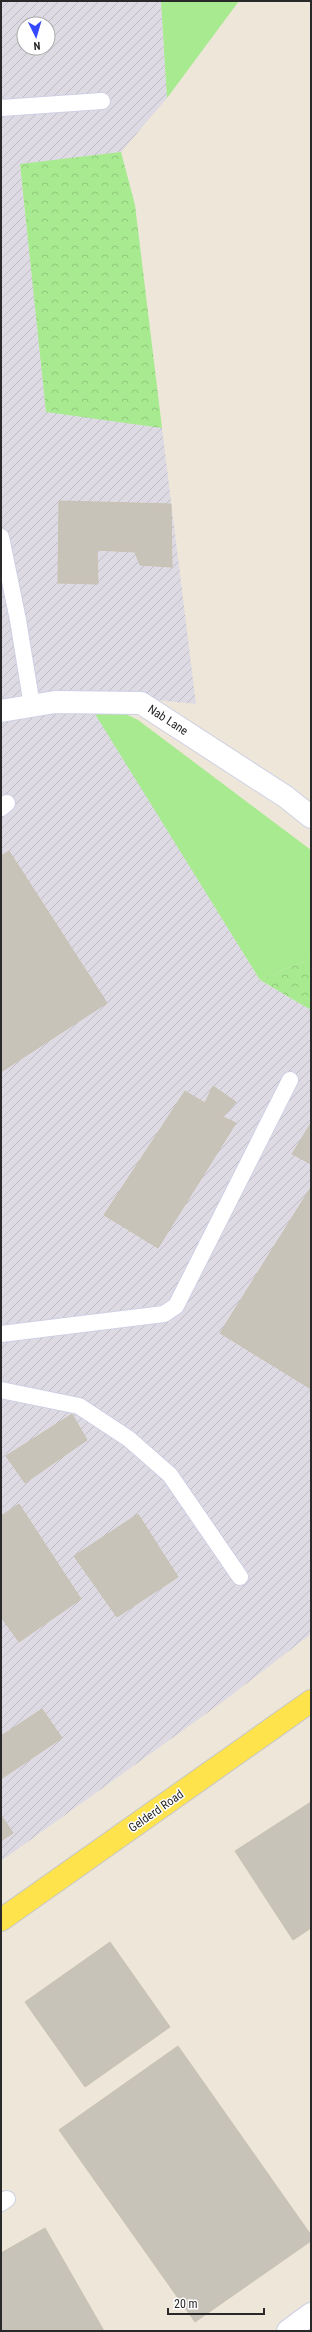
<svg xmlns="http://www.w3.org/2000/svg" width="312" height="2332" font-family="'Roboto Condensed',sans-serif">
<style>
.industrial{fill:url(#industrial-furrows);fill-rule:evenodd}
.green{fill:#a7ea8f}
.forest{fill:url(#forest-crowns)}
.building{fill:#c8c3b9;stroke:#c8c2b2}
.lines{fill:none;stroke-linecap:round;stroke-linejoin:round}
.lane-casing{stroke:#ced0e4;stroke-width:18}
.street-casing{stroke:#ced0e4;stroke-width:24}
.primary-casing{stroke:#c7c7c7;stroke-width:24}
.lane{stroke:#fff;stroke-width:16}
.street{stroke:#fff;stroke-width:22}
.primary{stroke:#ffe34c;stroke-width:22}
.labels{text-anchor:middle;stroke-width:3;stroke-linejoin:round;paint-order:stroke}
.street-label{font-size:12px;fill:#292929;stroke:#fff}
</style>
<defs>
<pattern id="industrial-furrows" width="10" height="10" patternUnits="userSpaceOnUse"><rect width="10" height="10" fill="#dedae4"/><path d="M-1 1l2-2M0 10L10 0M9 11l2-2" fill="none" stroke="#bebbc4"/></pattern>
<pattern id="forest-crowns" width="20" height="18" patternUnits="userSpaceOnUse"><rect width="20" height="18" fill="#a7ea8f"/><path d="M2 6a3 3 0 1 1 6 0M12 15a3 3 0 1 1 6 0" fill="none" stroke="#90c97b"/></pattern>
</defs>
<rect width="100%" height="100%" fill="#ede6d9"/>
<path class="industrial" d="M 1,1 L 161,1 L 167,98 L 121,152 L 20,165 L 46,411 L 162,428 L 196,704 L 83,693 L 260,980 L 311,1010 L 311,1634 L 221,1703 L 1,1861 ZM 24,24 L 48,24 L 48,48 L 24,48 Z"/>
<g class="green">
<polygon points="161,1 239,1 167,98"/>
<polygon points="82,693 138,720 311,850 311,958 260,980"/>
</g>
<g class="forest">
<polygon points="121,152 135,205 162,428 46,412 20,164"/>
<polygon points="311,958 311,1010 260,980"/>
</g>
<g class="building">
<polygon points="59,501 171,504 172,567 140,565 135,552 97,550 98,584 58,583"/>
<polygon points="9,851 107,1003 1,1072 1,856"/>
<polygon points="213,1086 236,1102 223,1117 236,1123 158,1248 104,1215 185,1091 205,1103"/>
<polygon points="311,1123 311,1164 292,1154"/>
<polygon points="311,1187 311,1389 220,1333"/>
<polygon points="72,1414 87,1440 25,1483 6,1456"/>
<polygon points="19,1504 81,1599 19,1642 1,1617 1,1516"/>
<polygon points="138,1514 178,1577 117,1617 74,1556"/>
<polygon points="42,1709 62,1738 1,1779 1,1736"/>
<polygon points="311,1802 311,1928 293,1940 235,1851"/>
<polygon points="1,1815 13,1833 1,1841"/>
<polygon points="110,1942 170,2027 85,2087 25,2002"/>
<polygon points="178,2046 311,2235 311,2241 195,2322 59,2130"/>
<polygon points="45,2228 104,2331 1,2331 1,2253"/>
</g>
<g class="lines">
<defs>
<g id="lane">
<polyline points="1,108 102,101"/>
<polyline points="1,537 18,620 32,706"/>
<polyline points="1,808 7,803"/>
<polyline points="1,1334 164,1314 176,1306 290,1080"/>
<polyline points="1,1390 79,1406 129,1439 170,1475 240,1577"/>
<polyline points="1,2203 7,2199"/>
</g>
<g id="street">
<polyline points="1,711 55,702 141,703 286,797 311,817"/>
<polyline points="288,2331 311,2314"/>
</g>
<polyline id="primary" points="1,1920 311,1701"/>
</defs>
<use href="#lane" class="lane-casing"/>
<use href="#street" class="street-casing"/>
<use href="#primary" class="primary-casing"/>
<use href="#lane" class="lane"/>
<use href="#street" class="street"/>
<use href="#primary" class="primary"/>
</g>
<g class="labels">
<g class="street-label">
<text transform="translate(168 720) rotate(33)" y="4">Nab Lane</text>
<text transform="translate(156 1811) rotate(-35)" y="4">Gelderd Road</text>
</g>
</g>
<rect width="312" height="2332" fill="none" stroke="#292929" stroke-width="4"/>
<g transform="translate(36 36) rotate(175)"><circle r="19" fill="#ffffff" stroke="#a9a9a9"/>
<path d="M0-3L7 15L0 10L-7 15Z" fill="#3449ff"/>
<text y="-6" font-size="11" font-weight="bold" text-anchor="middle" fill="#292929">N</text>
</g>
<path d="M168 2308v6h96v-6" fill="none" stroke="#292929" stroke-width="2"/>
<text x="174" y="2308" font-size="12" fill="#292929" stroke="#ffffff" stroke-width="3" paint-order="stroke">20 m</text>
</svg>
